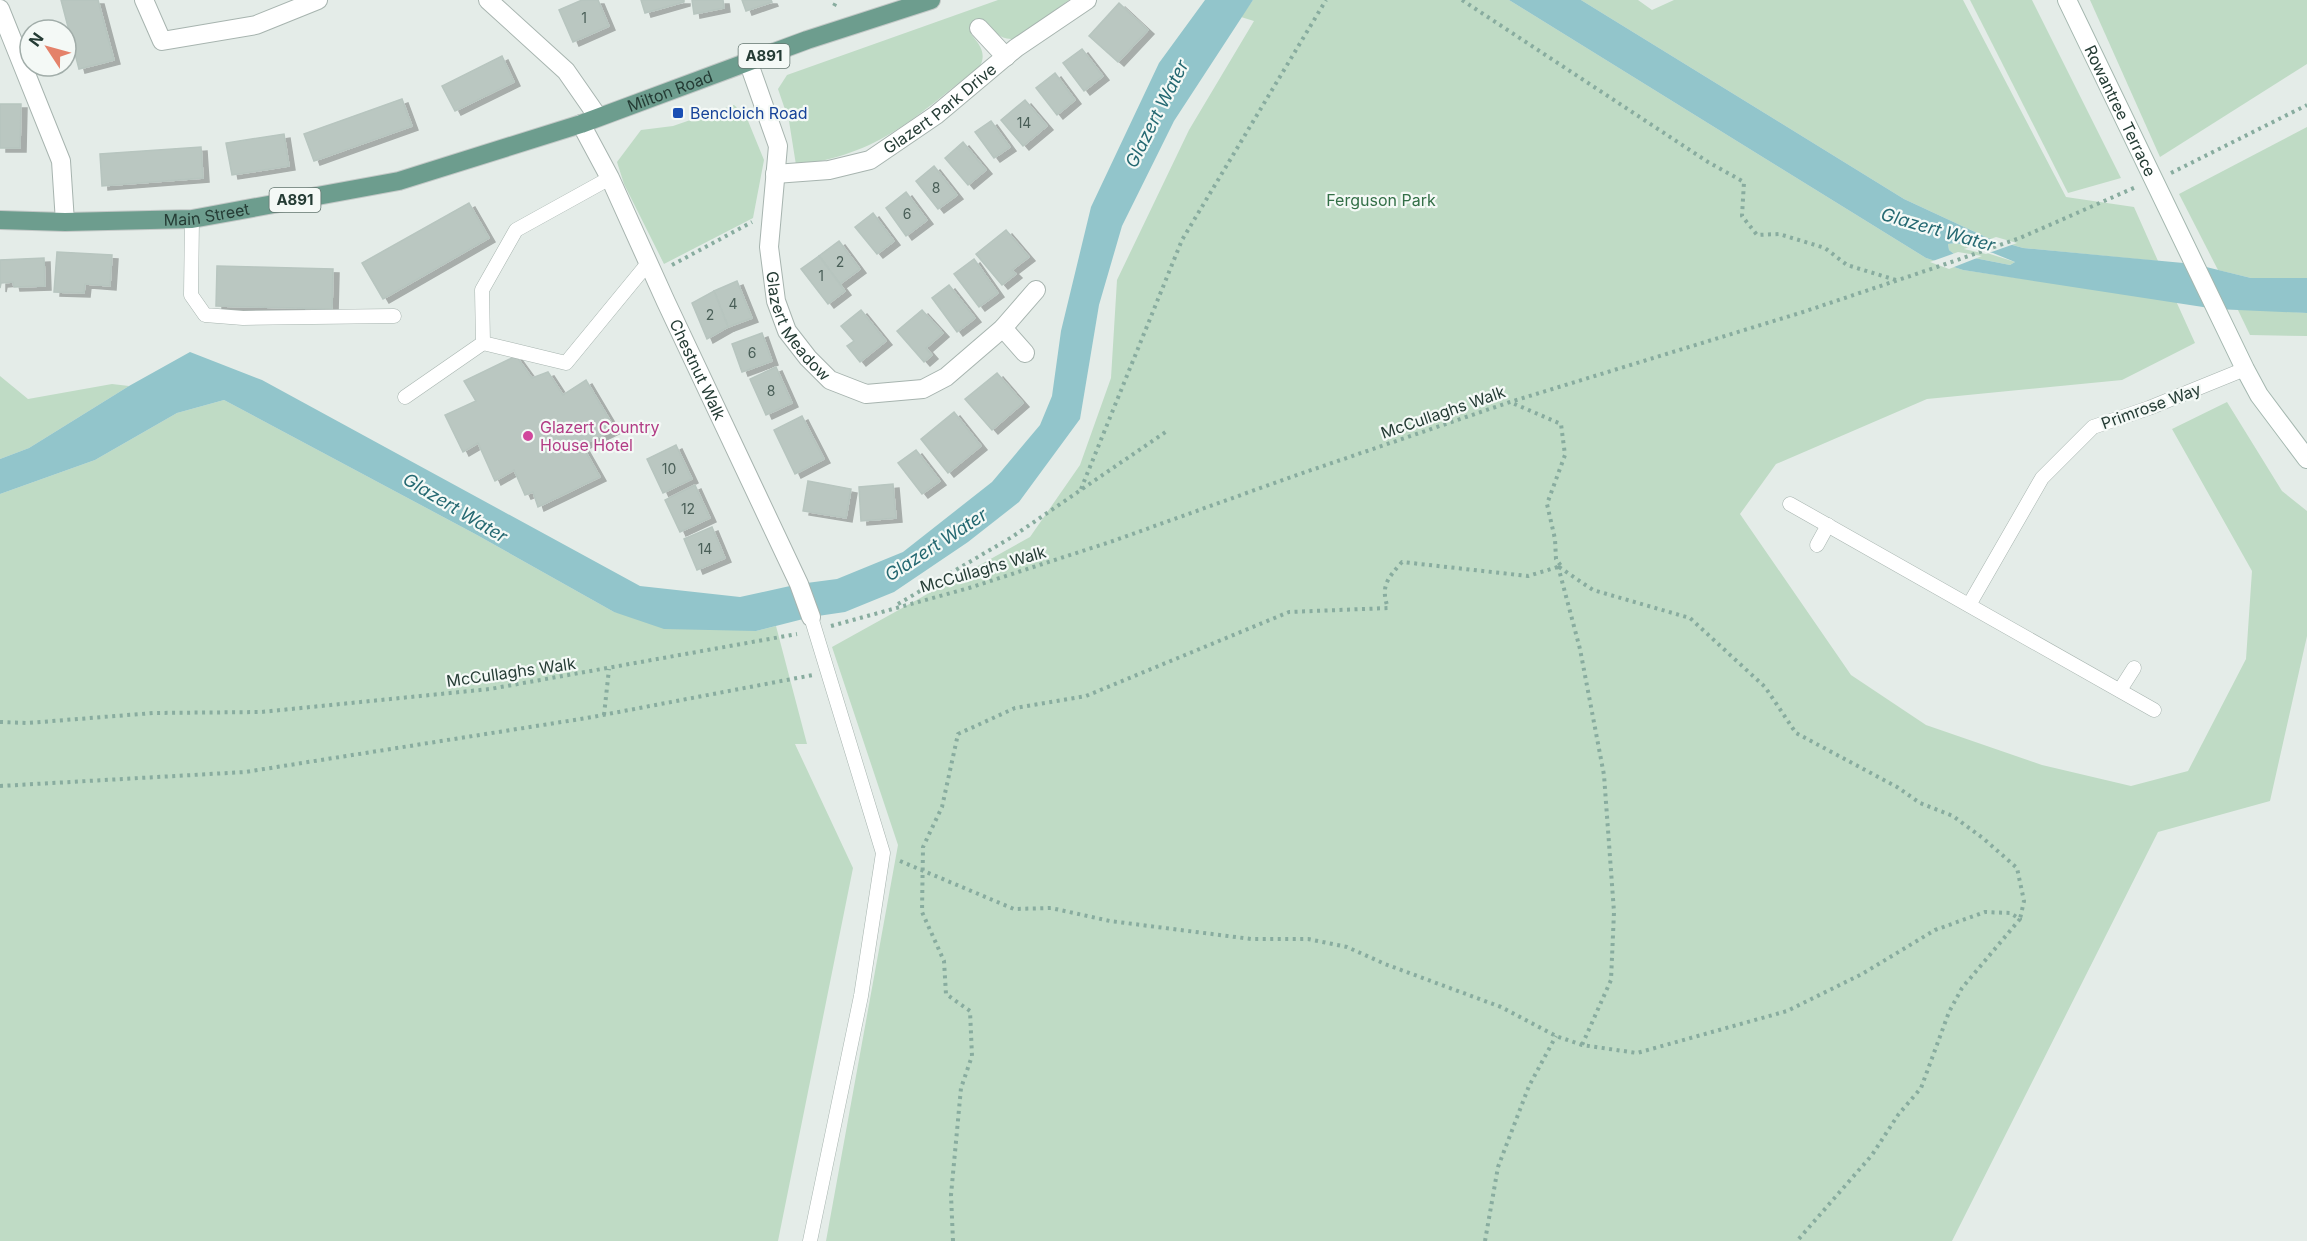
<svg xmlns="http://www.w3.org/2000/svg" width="2307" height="1241" font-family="Inter,sans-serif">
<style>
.green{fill:#bfdbc5}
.water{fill:#92c5cb;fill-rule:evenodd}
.pier{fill:#e4ece8}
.building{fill:#bac7c1;stroke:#b7c5bf;stroke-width:1.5;filter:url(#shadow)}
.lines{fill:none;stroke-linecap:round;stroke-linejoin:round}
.lane-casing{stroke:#a7b4af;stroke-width:15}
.street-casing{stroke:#a7b4af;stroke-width:20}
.secondary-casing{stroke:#a4b7af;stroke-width:20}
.primary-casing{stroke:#c2c8c6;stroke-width:20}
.path{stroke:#88ac9f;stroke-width:4;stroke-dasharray:3 4.5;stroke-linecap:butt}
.lane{stroke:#fff;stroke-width:14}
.street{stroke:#fff;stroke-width:18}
.secondary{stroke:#fff;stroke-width:18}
.primary{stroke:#6d9d8e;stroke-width:18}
.transit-dot{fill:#1a4fb4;stroke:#f4f9f6;stroke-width:2}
.hotel-dot{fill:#d1479c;stroke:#f4f9f6;stroke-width:2}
.labels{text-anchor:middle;stroke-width:4.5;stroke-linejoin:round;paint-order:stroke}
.number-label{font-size:14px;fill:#4a5f58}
.shield{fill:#f4f9f6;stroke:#63756f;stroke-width:1.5}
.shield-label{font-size:15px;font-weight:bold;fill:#253c35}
.street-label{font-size:16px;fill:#253c35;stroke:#f4f9f6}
.transit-label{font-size:16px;fill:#164399;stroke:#f4f9f6;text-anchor:start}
.park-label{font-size:16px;fill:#336f47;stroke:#f4f9f6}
.hotel-label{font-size:16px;fill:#b23c85;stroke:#f4f9f6;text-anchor:start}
.water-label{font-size:18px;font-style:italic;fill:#256972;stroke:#f4f9f6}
</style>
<defs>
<filter id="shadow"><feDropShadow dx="6" dy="4" stdDeviation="0" flood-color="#0004"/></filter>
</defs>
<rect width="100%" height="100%" fill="#e4ece8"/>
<g class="green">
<path d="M 998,0 L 1069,0 L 1018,38 C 1002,42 994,32 984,21 L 971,34 C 979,44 987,53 980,66 C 916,116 880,155 796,165 L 789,121 L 778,89 L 787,75 Z"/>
<polygon points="1253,0 1509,0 1926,258 1963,270 2176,301 2195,343 2122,380 1927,399 1776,464 1740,514 1851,675 1926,725 2042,765 2131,786 2188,771 2246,659 2252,571 2172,429 2227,402 2282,491 2307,511 2307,636 2270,801 2158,832 1952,1241 826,1241 898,845 832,647 1030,537 1080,465 1111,378 1117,280 1189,130 1254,21 1241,17"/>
<polygon points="1581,0 1638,0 1652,10 1674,0 1963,0 2066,197 2134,207 2158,261 2023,248 1988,238 1904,199"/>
<polygon points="1970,0 2032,0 2121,178 2068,193"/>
<polygon points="2090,0 2307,0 2307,64 2160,157"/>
<polygon points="734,105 746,116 764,160 753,218 664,264 624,184 617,162 641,130 673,126"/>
<polygon points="2307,127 2307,278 2251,278 2218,270 2179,194"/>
<polygon points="1956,243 2015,262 2010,265 1954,254 1949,250 1948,244"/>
<polygon points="2237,308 2307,313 2307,336 2250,335"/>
<polygon points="0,376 28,399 112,384 129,386 29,448 0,459"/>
<polygon points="224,400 477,535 614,612 756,631 776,626 807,744 795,744 853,868 778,1241 0,1241 0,494 95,460 177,413"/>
</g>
<g class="water">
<polygon points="1205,0 1253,0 1174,121 1122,226 1099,305 1080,419 1019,502 968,542 894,592 845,612 811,617 756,631 664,629 614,612 477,535 224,400 177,413 95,460 0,494 0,459 29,448 129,386 190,352 262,380 640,586 740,597 799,584 837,579 903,552 992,482 1040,425 1052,396 1061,331 1091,207 1159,63"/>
<path d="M 1509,0 L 1581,0 L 1904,199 L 1988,238 L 2023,248 L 2194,264 L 2251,278 L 2307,278 L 2307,313 L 2216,309 L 1963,270 L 1926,258 ZM 1956,243 L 1993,253 L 2015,262 L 2010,265 L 1954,254 L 1949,250 L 1948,244 Z"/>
</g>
<g class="pier">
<polygon points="1996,237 2017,243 1986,254 1964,249"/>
<polygon points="1958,252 1982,256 1949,269 1930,262"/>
</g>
<g class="building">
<polygon points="61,0 98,0 114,60 79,69"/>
<polygon points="582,0 598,0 609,26 573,42 559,10"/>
<polygon points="641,0 684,0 684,2 645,13"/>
<polygon points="692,0 723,0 724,8 694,14"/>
<polygon points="742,0 771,0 772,2 746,11"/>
<polygon points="1119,3 1148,30 1118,62 1089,36"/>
<polygon points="1082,49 1103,76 1084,91 1063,63"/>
<polygon points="502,56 514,82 455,111 442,86"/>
<polygon points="1055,73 1075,100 1057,115 1036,88"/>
<polygon points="402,99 412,126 314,161 304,134"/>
<polygon points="1025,100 1047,126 1023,146 1001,120"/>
<polygon points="0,104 21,104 20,148 0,148"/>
<polygon points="991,121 1010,147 994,158 975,132"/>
<polygon points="284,134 289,166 232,175 226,143"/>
<polygon points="963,142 986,170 968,185 945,158"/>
<polygon points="201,147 203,178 102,186 100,154"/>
<polygon points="934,166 957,195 938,209 916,181"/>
<polygon points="906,192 927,220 906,236 886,208"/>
<polygon points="469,203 489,238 383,299 362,263"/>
<polygon points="873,213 894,241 877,254 855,227"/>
<polygon points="1006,230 1029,257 1012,270 1016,274 1002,285 976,254"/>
<polygon points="839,241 860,269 840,284 819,256"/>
<polygon points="57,252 112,255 110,286 85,284 84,293 54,292"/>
<polygon points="819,256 845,291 828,304 801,269"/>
<polygon points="44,258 45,286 14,287 13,282 1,283 0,288 0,260"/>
<polygon points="974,259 998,293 979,307 954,274"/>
<polygon points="217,266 333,269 332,309 216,306"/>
<polygon points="737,281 752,318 728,327 714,291"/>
<polygon points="949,285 975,318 957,332 932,298"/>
<polygon points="714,291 728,327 707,339 692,303"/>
<polygon points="861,310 886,341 860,362 847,346 854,341 841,326"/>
<polygon points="922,310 943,333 926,348 932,355 924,362 897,331"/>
<polygon points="762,333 772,361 742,372 732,344"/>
<polygon points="516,356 532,378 548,372 563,395 586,380 615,429 582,445 600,477 538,507 533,492 525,495 514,470 495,481 478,443 463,452 445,415 476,401 464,381"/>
<polygon points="776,367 792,403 766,415 750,379"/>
<polygon points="997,373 1023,403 992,430 965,399"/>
<polygon points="954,412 981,446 948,473 921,439"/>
<polygon points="802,416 824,459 795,474 774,430"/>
<polygon points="676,445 692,479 663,493 647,459"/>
<polygon points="916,450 940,481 922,494 898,463"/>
<polygon points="808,481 851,489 846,518 803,511"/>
<polygon points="893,484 896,518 861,521 859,487"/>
<polygon points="695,485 710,518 680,532 665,500"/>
<polygon points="712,527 725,558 697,570 684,539"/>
</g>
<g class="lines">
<defs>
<g id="lane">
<polyline points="192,219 191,295 205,315 243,318 394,316"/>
<polyline points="483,343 482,290 516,230 610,178"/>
<polyline points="405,397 483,343 566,363 649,262"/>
<polyline points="1790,504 2154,710"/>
<polyline points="1817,545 1828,525"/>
<polyline points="1969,605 2042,478 2093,427 2149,408 2245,369"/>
<polyline points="2120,690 2134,668"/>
<polyline points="810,1241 861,996 883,853 811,617"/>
</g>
<g id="street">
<polyline points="144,0 162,41 256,25 318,0"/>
<polyline points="488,0 566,71 598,117"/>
<polyline points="0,9 61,161 65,222"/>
<polyline points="979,28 1006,57"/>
<path id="s1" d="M 748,61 L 778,146 L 769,247 L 776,301 L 787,331 L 808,358 L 830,380 L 866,394 L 923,389 L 946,377 L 1003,328 L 1036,290"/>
<path id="s2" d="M 581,124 L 610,178 L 666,302 L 799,584 L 811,617"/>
<path id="s3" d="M 775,174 L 829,170 L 870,160 L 936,115 L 1016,48 L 1087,0"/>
<polyline points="1003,328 1025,353"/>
</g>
<g id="secondary">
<path id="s4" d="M 2067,0 L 2245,369 L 2259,395 L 2307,459"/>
</g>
<g id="primary">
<path id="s5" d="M 0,220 L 65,222 L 192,219 L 399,181 L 581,124 L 807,40 L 931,0"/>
</g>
</defs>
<use href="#lane" class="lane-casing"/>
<use href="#street" class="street-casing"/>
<use href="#secondary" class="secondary-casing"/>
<use href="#primary" class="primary-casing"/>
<g class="path">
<polyline points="1462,0 1708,162 1744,182 1742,216 1757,235 1779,234 1825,248 1847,265 1896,280"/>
<polyline points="834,6 837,0"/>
<polyline points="2171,173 2307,105"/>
<polyline points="672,265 752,222"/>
<polyline points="1081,489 1182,240 1326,0"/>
<polyline points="1558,566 1580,649 1604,775 1614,912 1611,980 1582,1045"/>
<polyline points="1559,567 1593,590 1690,618 1765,687 1796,733 1897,787 1920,803 1953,816 1984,839 2017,868 2024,901 2020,919"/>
<polyline points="898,604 1012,537 1167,431"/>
<polyline points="831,626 969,588 1113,541 1291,477 1510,402 1803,312 1937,267 2020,238 2136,187"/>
<polyline points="604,715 609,669"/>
<polyline points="0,722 28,723 153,713 261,712 490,689 797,634"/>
<polyline points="0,786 245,772 587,718 813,675"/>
<polyline points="900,861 1014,909 1051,908 1110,921 1251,939 1308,939 1347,947 1385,964 1501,1007 1556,1036 1582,1045 1637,1053 1787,1011 1862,974 1935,930 1985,912 2010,913 2020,919 1962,988 1949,1012 1921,1088 1898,1115 1872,1155 1797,1241"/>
<path d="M 953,1241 L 951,1195 L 961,1088 L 972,1056 L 970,1011 L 946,994 L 944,961 L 922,912 L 923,847 L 942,807 L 958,734 L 1015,708 L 1086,696 L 1289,612 L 1388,608 C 1380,586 1388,578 1402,562 L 1528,576 L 1561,566 L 1556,559 L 1555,539 L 1547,504 L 1565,455 L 1561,424 L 1510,402"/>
<polyline points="1485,1241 1498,1167 1529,1086 1556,1036"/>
</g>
<use href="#lane" class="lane"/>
<use href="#street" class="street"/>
<use href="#secondary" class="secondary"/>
<use href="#primary" class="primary"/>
</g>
<rect class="transit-dot" x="672" y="107" width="12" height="12" rx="3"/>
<circle class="hotel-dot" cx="528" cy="436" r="6"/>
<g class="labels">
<g class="number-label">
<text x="584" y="23">1</text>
<text x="1024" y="128">14</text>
<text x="936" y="193">8</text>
<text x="907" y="219">6</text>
<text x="840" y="267">2</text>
<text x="821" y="281">1</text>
<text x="733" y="309">4</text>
<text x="710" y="320">2</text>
<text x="752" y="358">6</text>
<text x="771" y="396">8</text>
<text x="669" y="474">10</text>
<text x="688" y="514">12</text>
<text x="705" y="554">14</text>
</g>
<g class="shield">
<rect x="738.5" y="44" width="51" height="24" rx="4.5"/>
<rect x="269.5" y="188" width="51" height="24" rx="4.5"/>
</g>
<g class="shield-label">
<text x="764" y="61">A891</text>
<text x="295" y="205">A891</text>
</g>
<g class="street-label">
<text dy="6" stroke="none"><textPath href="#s5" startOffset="688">Milton Road</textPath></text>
<text dy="6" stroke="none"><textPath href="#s3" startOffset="183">Glazert Park Drive</textPath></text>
<text dy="6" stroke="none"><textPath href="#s4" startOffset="123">Rowantree Terrace</textPath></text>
<text dy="6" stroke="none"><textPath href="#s5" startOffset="207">Main Street</textPath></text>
<text dy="6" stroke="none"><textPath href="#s1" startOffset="278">Glazert Meadow</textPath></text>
<text dy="6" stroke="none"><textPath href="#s2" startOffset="272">Chestnut Walk</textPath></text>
<text transform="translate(2151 406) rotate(-20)" y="6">Primrose Way</text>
<text transform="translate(1443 412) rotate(-19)" y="6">McCullaghs Walk</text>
<text transform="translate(983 569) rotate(-16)" y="6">McCullaghs Walk</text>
<text transform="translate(511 672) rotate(-8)" y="6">McCullaghs Walk</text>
</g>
<g class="transit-label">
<text x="690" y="119">Bencloich Road</text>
</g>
<g class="park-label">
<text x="1381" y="206">Ferguson Park</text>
</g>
<g class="hotel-label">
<text x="540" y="433">Glazert Country<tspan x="540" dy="18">House Hotel</tspan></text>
</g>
<g class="water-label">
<text transform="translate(1157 114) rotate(-63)" y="6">Glazert Water</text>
<text transform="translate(1938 230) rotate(16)" y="6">Glazert Water</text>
<text transform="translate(455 508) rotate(31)" y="6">Glazert Water</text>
<text transform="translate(936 545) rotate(-33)" y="6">Glazert Water</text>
</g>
</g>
<g transform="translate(48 48) rotate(306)"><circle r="28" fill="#f4f9f6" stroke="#a1ada9" stroke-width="1.5"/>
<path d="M0-4.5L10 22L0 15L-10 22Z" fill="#e4826a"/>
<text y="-9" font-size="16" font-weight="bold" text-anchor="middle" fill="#253c35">N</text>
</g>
</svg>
